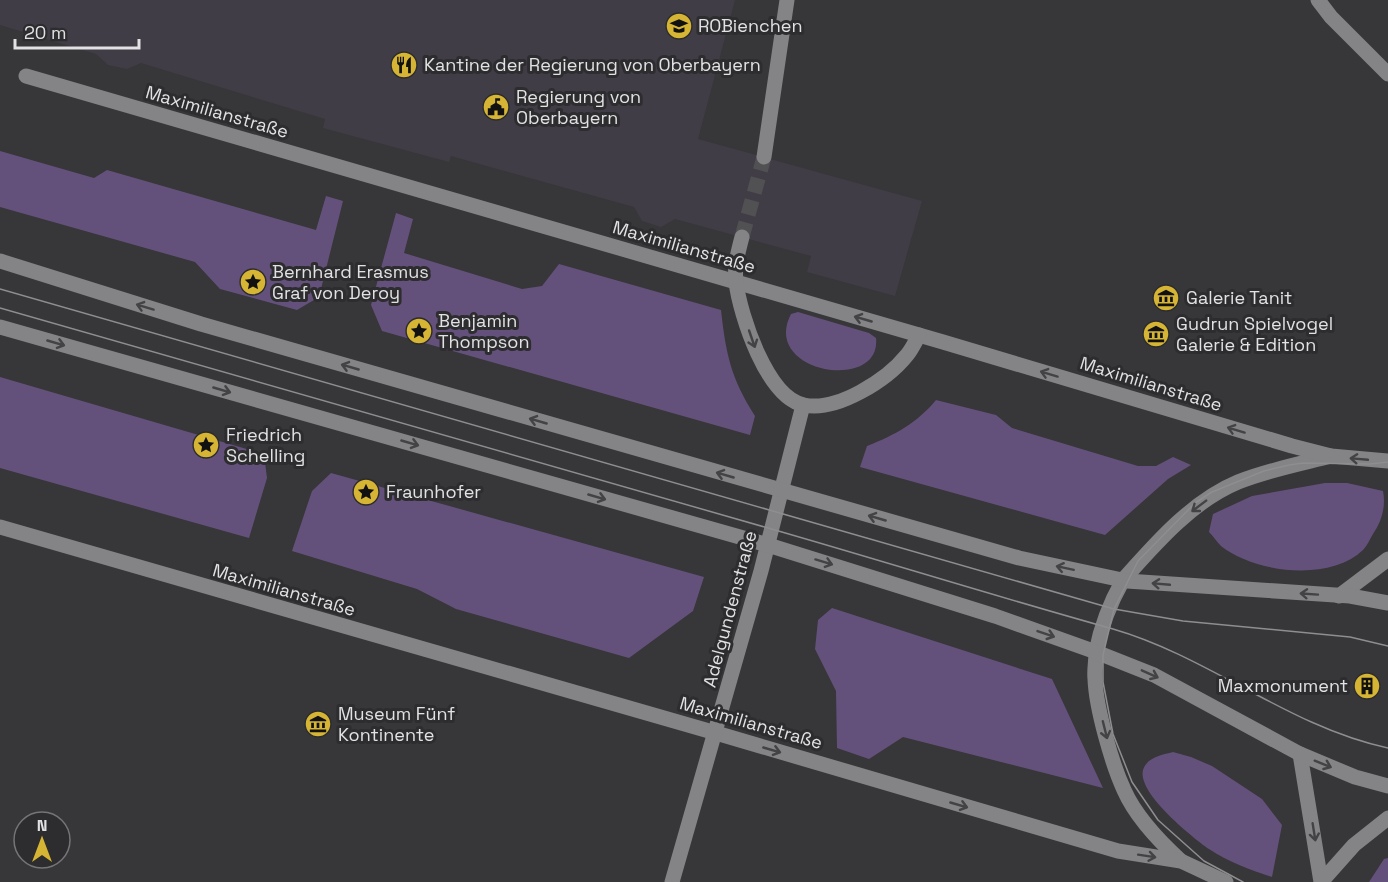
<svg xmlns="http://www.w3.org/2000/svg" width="1388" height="882" font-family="'Space Grotesk',sans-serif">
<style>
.built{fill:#413d46}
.green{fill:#63517b}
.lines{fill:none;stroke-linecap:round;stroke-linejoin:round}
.minor-tunnel{stroke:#515052;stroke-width:15;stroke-dasharray:15 8;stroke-linecap:butt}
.service{stroke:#848386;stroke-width:15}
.minor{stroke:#848386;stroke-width:15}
.secondary{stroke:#848386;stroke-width:15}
.tram{stroke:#8e8d90;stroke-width:1.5}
.oneway{stroke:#434244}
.labels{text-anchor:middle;stroke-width:6;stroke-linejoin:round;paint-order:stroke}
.poi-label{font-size:18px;fill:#e2e1e3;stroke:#2d2c2e;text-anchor:start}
.street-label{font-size:18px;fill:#e2e1e3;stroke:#2d2c2e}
</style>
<rect width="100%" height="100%" fill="#373639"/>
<polygon class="built" points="0,0 735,0 698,139 922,201 895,296 807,272 811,256 675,219 661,227 642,221 634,207 451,156 449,162 323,128 325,119 141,63 127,69 108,65 96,54 0,25"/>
<g class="green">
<polygon points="0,151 94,178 107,170 316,230 326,196 343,201 319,297 297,310 220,289 195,262 0,207"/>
<path d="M 396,213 L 413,219 L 404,253 L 522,289 L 542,286 L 559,264 L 721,310 C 726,355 731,378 755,416 L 750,435 L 382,331 L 371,305 Z"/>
<path d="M 798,312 L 869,333 L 876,338 C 882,393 760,373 791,314 Z"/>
<polygon points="0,377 264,454 267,478 249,538 0,468"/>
<path d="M 936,400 L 996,415 L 1012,428 L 1138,466 L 1156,466 L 1173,457 L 1191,465 L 1168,479 L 1105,535 L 860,467 L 867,446 C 895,435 917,423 936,400 Z"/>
<polygon points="331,473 704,577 693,611 629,658 456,609 417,589 292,551 312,491"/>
<path d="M 1325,483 L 1347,483 L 1383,491 C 1386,506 1382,521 1373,534 C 1370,539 1367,546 1363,550 C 1330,582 1255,573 1221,546 C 1217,542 1213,536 1209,532 L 1213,514 L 1252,496 Z"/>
<polygon points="832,608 1052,679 1103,788 903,737 869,759 837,748 836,691 815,649 818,620"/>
<path d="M 1173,752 L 1191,757 L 1212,766 L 1262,799 L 1282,825 L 1272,877 C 1250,870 1229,862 1209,849 C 1192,837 1137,793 1143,770 C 1147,757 1162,755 1173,752 Z"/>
<polygon points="1388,858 1388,882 1369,882 1384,859"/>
</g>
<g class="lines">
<polyline class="minor-tunnel" points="742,237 764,157"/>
<g class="service">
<path d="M 1123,580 C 1155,544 1192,501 1238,482 C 1268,470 1299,464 1331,456"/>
<path d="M 1096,652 C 1096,661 1094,670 1095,679 C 1096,708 1112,764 1124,790 C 1136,817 1160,842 1181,861"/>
</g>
<g class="minor">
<polyline points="1318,0 1331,17 1388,74"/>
<polyline points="26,76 943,342 1292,446 1331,456 1388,461"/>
<polyline points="764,157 787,0"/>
<path d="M 742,237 C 738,252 734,267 736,282 C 740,315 767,398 804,405 C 837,412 887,380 907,355 C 912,349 915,342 919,335"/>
<polyline points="0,527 716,733 1118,851 1181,861 1226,882"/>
<polyline points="1339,596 1388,559"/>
<path d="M 1096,652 C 1101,626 1110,603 1123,580"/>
<polyline points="1300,754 1321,882"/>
<polyline points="1322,881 1354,845 1388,818"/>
<polyline points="672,882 761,571 803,405"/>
</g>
<g class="secondary">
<polyline points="0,261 201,324 1019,558 1127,581 1350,596 1388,603"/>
<polyline points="0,327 768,545 995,616 1096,652 1154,675 1300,754 1355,777 1388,786"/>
</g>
<g class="tram">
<polyline points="0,289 1114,609 1183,621 1350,637 1388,646"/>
<path d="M 0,308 C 256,381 512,454 768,528 C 883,561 998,597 1113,629 C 1210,657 1289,727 1388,748"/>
<polyline points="1243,882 1204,861 1158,820 1132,782 1113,734 1103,682 1103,655 1114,609 1138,561 1195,503 1212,492 1264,471 1289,465 1303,463 1370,464 1388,462"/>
</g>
</g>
<defs><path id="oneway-shaft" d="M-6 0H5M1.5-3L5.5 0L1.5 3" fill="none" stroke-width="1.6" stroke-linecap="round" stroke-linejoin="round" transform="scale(1.5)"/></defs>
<g class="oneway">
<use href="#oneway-shaft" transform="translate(145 307) rotate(-163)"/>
<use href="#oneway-shaft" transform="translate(863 319) rotate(-164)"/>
<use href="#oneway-shaft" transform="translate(752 339) rotate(71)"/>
<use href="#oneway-shaft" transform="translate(56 343) rotate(16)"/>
<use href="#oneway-shaft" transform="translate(350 367) rotate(-164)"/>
<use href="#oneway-shaft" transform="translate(1049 374) rotate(-163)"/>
<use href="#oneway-shaft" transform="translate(222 390) rotate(16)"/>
<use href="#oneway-shaft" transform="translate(538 421) rotate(-164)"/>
<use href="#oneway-shaft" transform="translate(1236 430) rotate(-163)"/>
<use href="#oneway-shaft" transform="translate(410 443) rotate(16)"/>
<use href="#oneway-shaft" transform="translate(1359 459) rotate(-175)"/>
<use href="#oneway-shaft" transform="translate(725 475) rotate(-164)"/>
<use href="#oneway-shaft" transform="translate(597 497) rotate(16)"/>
<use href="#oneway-shaft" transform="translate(1199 506) rotate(143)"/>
<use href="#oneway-shaft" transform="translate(877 518) rotate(-164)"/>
<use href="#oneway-shaft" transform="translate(824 562) rotate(17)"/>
<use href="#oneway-shaft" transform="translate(1065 568) rotate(-168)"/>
<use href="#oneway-shaft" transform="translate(1161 584) rotate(-175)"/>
<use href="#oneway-shaft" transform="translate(1309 594) rotate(-176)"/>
<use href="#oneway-shaft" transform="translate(1046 634) rotate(19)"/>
<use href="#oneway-shaft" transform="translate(1150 674) rotate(24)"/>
<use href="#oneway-shaft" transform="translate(1105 730) rotate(76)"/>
<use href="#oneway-shaft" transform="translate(772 750) rotate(16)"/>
<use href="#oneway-shaft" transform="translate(1323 764) rotate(22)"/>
<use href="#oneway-shaft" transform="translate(959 805) rotate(16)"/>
<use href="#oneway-shaft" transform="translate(1314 832) rotate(81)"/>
<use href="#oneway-shaft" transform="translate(1147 856) rotate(9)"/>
</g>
<defs>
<symbol id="school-disc" viewBox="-11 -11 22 22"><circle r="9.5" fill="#d6b534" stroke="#2d2c2e"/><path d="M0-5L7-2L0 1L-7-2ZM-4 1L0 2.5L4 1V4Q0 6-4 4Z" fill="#111"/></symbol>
<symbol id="restaurant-disc" viewBox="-11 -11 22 22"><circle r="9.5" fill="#d6b534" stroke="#2d2c2e"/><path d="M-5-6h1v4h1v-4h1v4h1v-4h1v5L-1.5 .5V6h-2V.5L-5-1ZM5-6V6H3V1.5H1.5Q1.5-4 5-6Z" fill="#111"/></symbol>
<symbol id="civic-disc" viewBox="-11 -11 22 22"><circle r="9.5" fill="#d6b534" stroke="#2d2c2e"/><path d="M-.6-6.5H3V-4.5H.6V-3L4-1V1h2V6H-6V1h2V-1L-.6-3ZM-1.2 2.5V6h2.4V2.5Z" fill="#111"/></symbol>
<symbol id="sight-disc" viewBox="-11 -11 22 22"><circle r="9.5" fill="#d6b534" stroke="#2d2c2e"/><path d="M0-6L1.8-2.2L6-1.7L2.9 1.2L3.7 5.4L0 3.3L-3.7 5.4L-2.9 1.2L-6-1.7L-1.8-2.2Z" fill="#111"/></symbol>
<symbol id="museum-disc" viewBox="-11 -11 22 22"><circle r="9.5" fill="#d6b534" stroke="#2d2c2e"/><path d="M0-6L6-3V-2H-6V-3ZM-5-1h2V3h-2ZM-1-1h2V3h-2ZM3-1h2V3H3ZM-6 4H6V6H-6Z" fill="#111"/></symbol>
<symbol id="building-disc" viewBox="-11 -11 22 22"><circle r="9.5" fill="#d6b534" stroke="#2d2c2e"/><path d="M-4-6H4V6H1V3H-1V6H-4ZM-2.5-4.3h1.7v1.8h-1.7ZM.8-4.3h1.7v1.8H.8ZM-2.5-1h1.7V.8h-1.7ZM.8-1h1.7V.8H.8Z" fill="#111"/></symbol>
</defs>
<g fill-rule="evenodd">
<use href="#school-disc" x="664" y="11" width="30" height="30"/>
<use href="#restaurant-disc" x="389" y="50" width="30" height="30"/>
<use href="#civic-disc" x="481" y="92" width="30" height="30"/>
<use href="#sight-disc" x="238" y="267" width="30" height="30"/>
<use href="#museum-disc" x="1151" y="283" width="30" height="30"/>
<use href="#sight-disc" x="404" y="316" width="30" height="30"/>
<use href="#museum-disc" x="1141" y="319" width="30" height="30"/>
<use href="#sight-disc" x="191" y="430" width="30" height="30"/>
<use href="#sight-disc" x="351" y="477" width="30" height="30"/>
<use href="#building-disc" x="1352" y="671" width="30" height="30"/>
<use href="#museum-disc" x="303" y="709" width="30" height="30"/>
</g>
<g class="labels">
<g class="poi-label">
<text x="698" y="32">ROBienchen</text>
<text x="424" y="71">Kantine der Regierung von Oberbayern</text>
<text x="516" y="103">Regierung von<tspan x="516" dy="21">Oberbayern</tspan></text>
<text x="272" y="278">Bernhard Erasmus<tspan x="272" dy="21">Graf von Deroy</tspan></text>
<text x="1186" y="304">Galerie Tanit</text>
<text x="438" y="327">Benjamin<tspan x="438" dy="21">Thompson</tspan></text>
<text x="1176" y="330">Gudrun Spielvogel<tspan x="1176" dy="21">Galerie &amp; Edition</tspan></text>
<text x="226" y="441">Friedrich<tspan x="226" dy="21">Schelling</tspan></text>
<text x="386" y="498">Fraunhofer</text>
<text x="1348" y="692" text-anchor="end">Maxmonument</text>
<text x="338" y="720">Museum Fünf<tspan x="338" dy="21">Kontinente</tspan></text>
</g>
<g class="street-label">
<text transform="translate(217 112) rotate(16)" y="6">Maximilianstraße</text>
<text transform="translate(684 247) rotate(16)" y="6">Maximilianstraße</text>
<text transform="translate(1151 384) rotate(17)" y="6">Maximilianstraße</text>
<text transform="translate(284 590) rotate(16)" y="6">Maximilianstraße</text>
<text transform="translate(730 609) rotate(-75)" y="6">Adelgundenstraße</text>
<text transform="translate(751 723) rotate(16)" y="6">Maximilianstraße</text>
</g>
</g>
<g transform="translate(42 840)"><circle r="28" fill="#2d2c2e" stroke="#757476" stroke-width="1.5"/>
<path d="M0-4.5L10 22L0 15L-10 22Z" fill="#d6b534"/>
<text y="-9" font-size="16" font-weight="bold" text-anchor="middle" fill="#e2e1e3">N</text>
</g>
<path d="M15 39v9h124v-9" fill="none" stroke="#e2e1e3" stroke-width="3"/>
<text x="24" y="39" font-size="18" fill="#e2e1e3" stroke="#2d2c2e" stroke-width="4.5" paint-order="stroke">20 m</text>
</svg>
